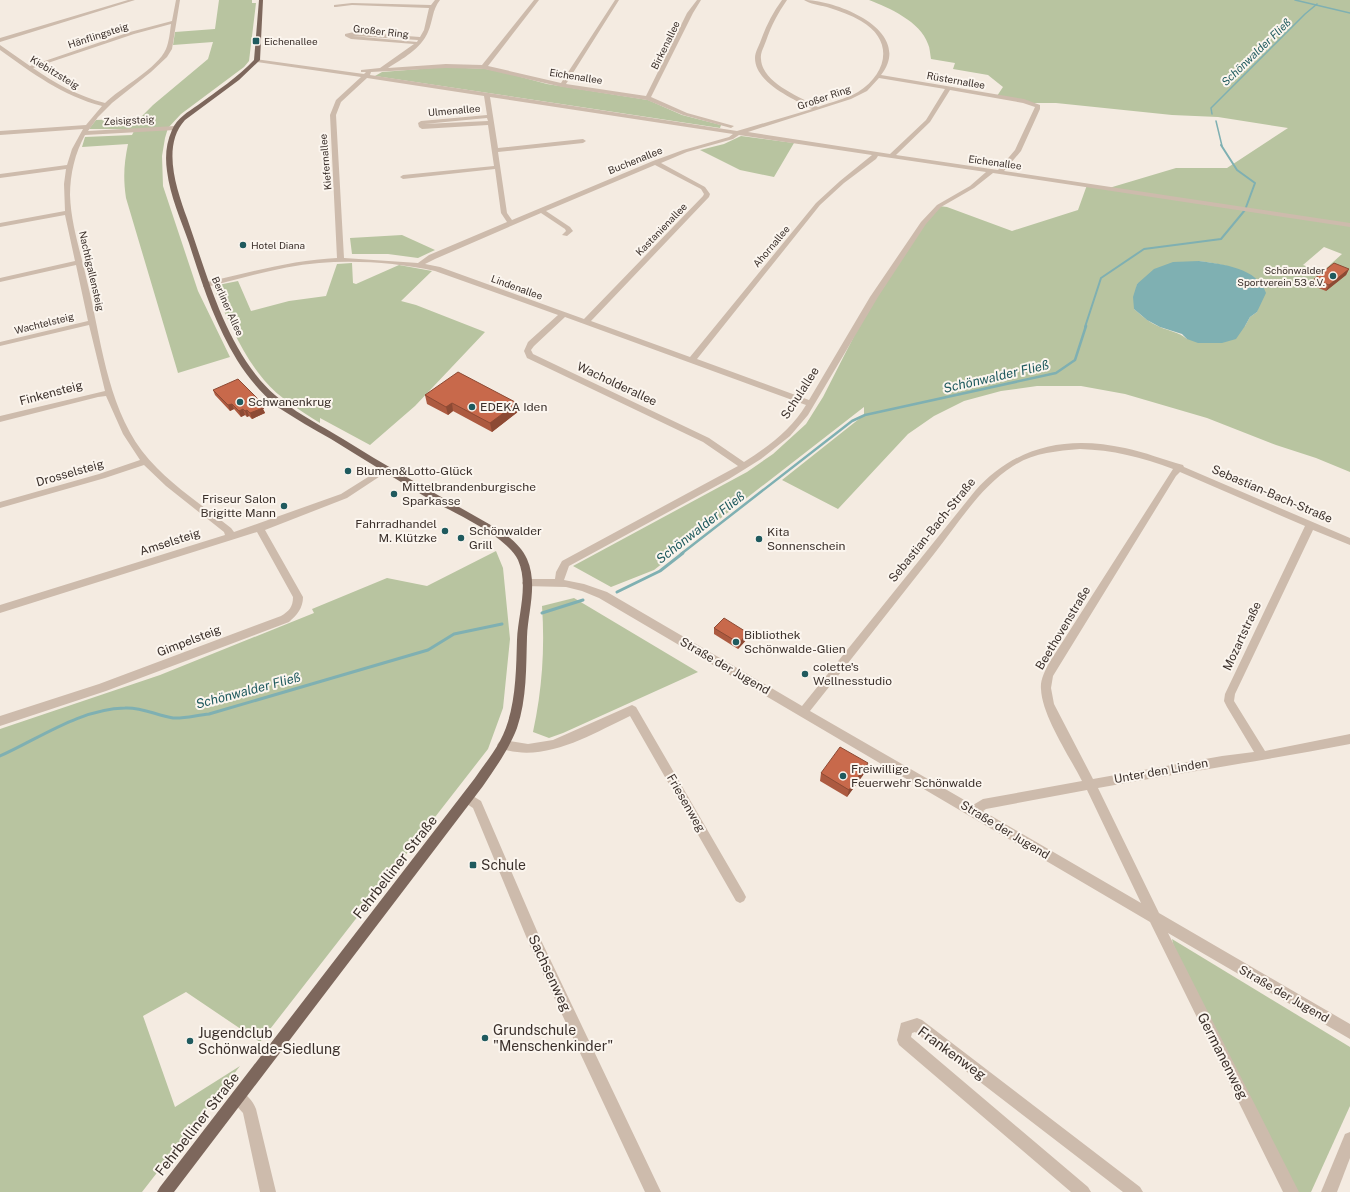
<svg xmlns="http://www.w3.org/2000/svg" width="1350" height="1192" font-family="'Public Sans',sans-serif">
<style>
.green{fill:#b8c4a0;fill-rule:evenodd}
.water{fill:#7fb0b2}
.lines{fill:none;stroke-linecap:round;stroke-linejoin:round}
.stream-far3{stroke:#7fb0b2;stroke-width:1.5}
.stream-far2{stroke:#7fb0b2;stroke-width:2}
.stream-far1{stroke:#7fb0b2;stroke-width:2.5}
.stream{stroke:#7fb0b2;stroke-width:3}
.minor{fill:#cdbbac;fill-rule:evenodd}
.major{fill:#7d675c;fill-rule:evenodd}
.wall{fill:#ac5a40}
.shaded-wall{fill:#8c4a34}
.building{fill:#c8694b;stroke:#8c4a34}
.poi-dot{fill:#1f5a5e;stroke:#fbf5ee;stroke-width:1.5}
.labels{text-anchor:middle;stroke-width:4;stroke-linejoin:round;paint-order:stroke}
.far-street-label{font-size:10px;fill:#3b302b;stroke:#fbf5ee}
.far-poi-label{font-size:10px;fill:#3b302b;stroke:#fbf5ee;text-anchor:start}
.far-water-label{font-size:11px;font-style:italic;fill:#1f5a5e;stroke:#fbf5ee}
.street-label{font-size:12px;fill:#3b302b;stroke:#fbf5ee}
.poi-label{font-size:12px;fill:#3b302b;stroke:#fbf5ee;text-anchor:start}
.water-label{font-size:13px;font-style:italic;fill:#1f5a5e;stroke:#fbf5ee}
.near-poi-label{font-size:14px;fill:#3b302b;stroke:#fbf5ee;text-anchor:start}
.near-street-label{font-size:14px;fill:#3b302b;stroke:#fbf5ee}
</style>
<rect width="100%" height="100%" fill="#f4ebe1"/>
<g class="green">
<path d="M 219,0 L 252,0 L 252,3 L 256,3 L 249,61 L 244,67 L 181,114 L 168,128 L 165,138 L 162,156 L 163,186 L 198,291 L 230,357 L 178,373 L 126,198 C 123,178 124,163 128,144 L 82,147 L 85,137 L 132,135 L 135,129 L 89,129 L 96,120 L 140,118 L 153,105 L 208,59 L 213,42 L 173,45 L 175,32 L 215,29 Z"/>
<path d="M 869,0 L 1350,0 L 1350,472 L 1316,458 L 1276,445 L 1207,418 L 1125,394 L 1081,386 L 1037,386 L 1001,391 L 964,401 L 934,416 L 908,434 L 838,509 L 782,480 L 864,415 L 864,407 L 654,570 L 611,587 L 573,566 L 747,472 L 773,454 L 806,424 L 823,397 L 874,297 L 909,242 L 939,206 L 947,207 L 1012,231 L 1078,210 L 1087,185 L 1109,188 L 1176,168 L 1227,168 L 1288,128 L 1218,117 L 1172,115 L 1056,103 L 1032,103 L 997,96 L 1003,87 L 988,75 L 953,69 L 955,63 L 931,59 C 930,54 930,48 928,44 C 920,21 889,8 869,0 ZM 1324,247 L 1342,254 L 1322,272 L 1303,265 ZM 1199,261 C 1223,264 1243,269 1262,283 L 1257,312 L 1250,317 L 1245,326 L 1187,339 C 1179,332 1169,331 1160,327 C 1150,323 1142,316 1134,309 L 1137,284 Z"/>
<polygon points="445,67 486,69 506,73 547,84 648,100 682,115 721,125 720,128 375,76 382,72"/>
<polygon points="741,136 794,143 774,177 740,170 700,150 724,144"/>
<polygon points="402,235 435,250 418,258 388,254 352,254 350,238"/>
<path d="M 352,263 L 353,283 L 356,284 L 399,265 L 432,271 L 401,301 L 416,305 L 485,332 L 415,406 L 370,445 L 320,418 L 320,423 C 301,411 279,398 264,380 C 241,353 228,319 213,286 L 238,281 L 251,311 L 289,301 L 326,296 L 337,264 Z"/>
<polygon points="496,551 503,568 510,639 503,708 488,749 260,1042 186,992 143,1016 175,1107 240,1066 142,1192 0,1192 0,729 160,675 314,613 312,609 387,578 427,586"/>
<path d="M 574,598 L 698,672 L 563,733 L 549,738 L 533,732 C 542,690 545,649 542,606 Z"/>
<polygon points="1172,939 1350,1047 1350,1106 1311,1192 1295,1192 1175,952"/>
</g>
<path class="water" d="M 1199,261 C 1222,264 1258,268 1266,293 L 1257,312 L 1250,317 L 1245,326 L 1236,339 L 1222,343 L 1198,343 L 1187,339 L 1182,334 L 1160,327 L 1147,320 L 1134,309 L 1133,297 L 1137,284 L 1154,269 L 1173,262 Z"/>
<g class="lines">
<g class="stream-far3">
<polyline points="1295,0 1350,13"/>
<polyline points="1212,114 1211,108 1305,14 1317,4"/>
<polyline points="1216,121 1222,146"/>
</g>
<polyline class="stream-far2" points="1085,327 1101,278 1144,249 1221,239 1245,210 1255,183 1237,170 1221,145"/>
<polyline class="stream-far1" points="681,554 852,421 865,415 1056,373 1075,360 1086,326"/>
<g class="stream">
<polyline points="617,592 660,571 683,553"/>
<polyline points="542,613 583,600"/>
<path d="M 0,756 C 40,738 80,709 125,708 C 141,707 156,715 173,718 C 184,719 197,715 209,714 L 428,650 L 454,634 L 502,624"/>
</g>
<g class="minor">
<polygon points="128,0 135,0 0,42 0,38"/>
<path d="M 176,0 L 180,0 L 172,49 L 167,57 L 151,72 L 112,103 L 98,117 L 88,131 L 175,126 L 178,128 L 175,130 L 85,135 C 75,153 70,174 70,195 C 71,225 81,253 87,281 C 101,337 106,402 142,451 C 166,482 201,504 231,528 L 234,532 L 341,494 L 384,467 L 387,466 L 391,469 L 347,498 L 265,530 L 303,597 C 303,608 297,615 289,622 L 106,691 L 0,726 L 0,716 L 99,684 L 281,616 C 289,611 293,607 293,597 L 257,532 L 0,613 L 0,605 L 225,535 L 224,532 L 166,486 L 144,465 L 105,478 L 0,508 L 0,502 L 99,474 L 140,460 L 123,434 L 106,396 L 98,397 L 0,422 L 0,416 L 105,391 L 89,325 L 0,346 L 0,342 L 88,321 L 76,265 L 0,282 L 0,278 L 75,261 L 65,215 L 0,227 L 0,223 L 65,211 L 64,184 L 66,169 L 0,178 L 0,174 L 67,165 L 72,149 L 83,129 L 0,135 L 0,131 L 86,125 L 102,106 C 63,96 32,73 0,50 L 0,45 L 30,66 L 130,32 L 172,21 ZM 171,24 C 170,32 169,42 166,49 C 158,68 120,88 105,103 C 78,96 56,84 33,68 L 134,34 Z"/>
<path d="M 435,0 L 440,0 C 432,10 433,21 428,32 C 421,49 402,59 388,68 L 446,64 L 482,65 L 534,0 L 539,0 L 488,66 L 561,83 L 615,0 L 619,0 L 566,84 L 646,96 L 687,13 L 697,0 L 701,0 L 693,13 L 651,97 L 687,113 L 734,126 L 731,128 L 683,115 L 647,100 L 562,87 L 484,69 L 446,68 L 371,72 L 370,75 L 737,131 L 812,109 C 794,99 755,83 755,58 C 755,52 759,46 761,40 C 766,26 773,12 782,0 L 787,0 C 778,13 771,26 766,41 C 764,47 760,53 761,59 C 762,83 800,97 818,107 C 831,102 846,99 858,92 C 888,73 894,40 861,21 C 851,15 839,11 827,7 C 819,5 810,4 804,0 C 837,0 915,31 881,75 L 1024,99 L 1040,105 L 1040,109 L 1021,151 L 1004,171 L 1350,223 L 1350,227 L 993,173 L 974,188 L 941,207 L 926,224 L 878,297 L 808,415 L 790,436 L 761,459 L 729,479 L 569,566 L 564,580 L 584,584 L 607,592 L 802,706 L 975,491 C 1015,446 1067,435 1125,448 C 1145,452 1164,460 1183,465 L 1184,467 L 1350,538 L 1350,545 L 1313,530 L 1235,694 L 1234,701 L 1265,751 L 1350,734 L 1350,744 C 1266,760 1182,773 1098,788 L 1159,913 L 1350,1024 L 1350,1039 L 1168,933 L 1299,1192 L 1283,1192 L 1150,922 L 599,598 L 582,591 L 566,587 L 524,586 L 522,583 L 524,580 L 527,579 L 555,579 L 556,572 L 562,561 L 738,466 L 703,442 L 527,358 L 524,351 L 528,342 L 558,315 L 435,271 C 398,263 357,260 319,263 C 281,266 243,278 206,287 L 203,287 L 203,283 C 247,273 292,260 337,258 L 330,115 L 336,100 L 361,77 L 257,62 L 254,60 L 255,59 L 364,74 L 366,72 L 361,72 L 361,70 L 380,68 L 414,44 L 351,39 L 345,36 L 345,34 L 354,32 L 420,37 L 424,30 L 429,8 L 352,5 L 336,7 L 334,7 L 334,5 L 352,3 L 431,5 ZM 353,36 L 354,36 L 418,40 L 417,42 ZM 367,78 L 484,96 L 487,115 L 421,121 L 418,123 L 419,127 L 422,129 L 488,125 L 494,166 L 403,175 L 400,177 L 403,179 L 495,169 L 501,213 L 507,222 L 429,255 L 418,263 L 344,258 L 336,115 L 341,102 ZM 879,78 L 945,89 L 926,120 L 890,154 L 748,132 L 851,99 L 867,91 ZM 950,90 L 1023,103 L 1035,107 L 1015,150 L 998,170 L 896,155 L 930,122 ZM 490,97 L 733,134 L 729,137 L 683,150 L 653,161 L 512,220 L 507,213 L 498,152 L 583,143 L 586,141 L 583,139 L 498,148 ZM 487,118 L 488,121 L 424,124 ZM 739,135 L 872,155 L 840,181 L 816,203 L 690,357 L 591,321 L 709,197 L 710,194 L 705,187 L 661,163 L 687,152 L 733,139 ZM 878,156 L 986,172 L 970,186 L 937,205 L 921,222 L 870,297 L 809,400 L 697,359 L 820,205 L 844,183 L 876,159 ZM 655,165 L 701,189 L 704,194 L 703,196 L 584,319 L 440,267 L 425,264 L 435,259 L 541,213 L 565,229 L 566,231 L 562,235 L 567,236 L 573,231 L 570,227 L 546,211 ZM 565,317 L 806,405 C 792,429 768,447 744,462 L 709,438 L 533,354 L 531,350 L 534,346 ZM 1080,449 C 1112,450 1142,457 1173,469 L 1049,663 C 1045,671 1040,680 1041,689 C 1042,716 1070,757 1082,781 L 983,799 L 973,805 L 810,711 C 852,658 893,606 934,554 C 958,524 980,487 1013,466 C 1033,453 1056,451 1080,449 ZM 1180,472 L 1305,526 L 1225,694 L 1224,701 L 1227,707 L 1254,752 L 1222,756 L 1093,779 L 1054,704 L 1051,688 L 1053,676 L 1176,476 ZM 1087,790 L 1141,903 L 983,811 L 986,809 Z"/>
<path d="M 632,705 L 636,707 L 744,893 L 746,897 L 744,901 L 740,903 L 736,901 L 630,716 C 590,735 544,764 499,748 L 497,745 L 499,742 L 503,740 L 528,744 L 553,740 Z"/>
<polygon points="468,793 481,801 540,938 661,1192 645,1192 530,946 473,808 464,802 462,798 464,794"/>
<polygon points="917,1018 922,1020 1140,1187 1143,1192 1123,1192 915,1032 912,1033 911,1037 1088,1187 1091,1192 1071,1192 899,1045 897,1040 901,1023"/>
<path d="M 238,1090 C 246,1093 253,1101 256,1109 L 276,1192 L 260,1192 L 243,1113 L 233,1102 L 231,1097 L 233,1092 Z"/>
<polygon points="1350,1132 1350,1158 1337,1192 1321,1192 1345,1134"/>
</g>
<path class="major" d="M 259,0 L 263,0 L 260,60 L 239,80 L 185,120 C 161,146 177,190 187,218 C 206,272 221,330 256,375 C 279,405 312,420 343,439 C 391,469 440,496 489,524 C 504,533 520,543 527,559 C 538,584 528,611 527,637 C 526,667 527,699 517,728 C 509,749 496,767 483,786 L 174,1192 L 157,1192 L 160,1187 L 475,778 C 483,766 493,754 500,741 C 516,711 516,673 517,640 C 518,614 529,585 518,560 C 507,536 452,512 429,499 C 396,479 363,459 331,439 C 313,429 296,419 279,408 C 262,394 249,379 237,360 C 215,324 202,284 189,243 C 181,220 170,196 167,171 C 165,157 166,143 172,130 C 177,118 188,112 198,105 C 217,91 238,77 254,60 Z"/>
</g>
<g class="wall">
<polygon points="1349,269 1346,275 1326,291 1311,285 1314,279"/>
<polygon points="213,390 264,409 263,409 265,413 252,419 249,416 247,417 245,415 241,417 234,409 230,411 215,395"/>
<polygon points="425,395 517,403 519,411 492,432 453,411 448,415 427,404"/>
<polygon points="714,628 748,638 738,649 714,634"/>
<polygon points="866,771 847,797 820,781 821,773"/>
</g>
<g class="shaded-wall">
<polygon points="1349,269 1346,275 1326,291 1329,285"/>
<polygon points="262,403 264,409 263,409 265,413 252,419 250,413 260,405"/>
<polygon points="452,403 453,411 448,415 446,407"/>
<polygon points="517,403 519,411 492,432 490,423"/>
<polygon points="232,404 234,409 230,411 228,405"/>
<polygon points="243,409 245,415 241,417 239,411"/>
<polygon points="247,410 249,416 247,417 245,411"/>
<polygon points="748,633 748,638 738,649 739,643"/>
<polygon points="868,763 866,771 847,797 849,790"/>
</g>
<g class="building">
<polygon points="1334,263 1349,269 1329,285 1314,279"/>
<polygon points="458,372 517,403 490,423 452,403 446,407 425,395"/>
<polygon points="238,379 262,403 260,405 263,408 250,413 247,410 245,411 243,409 239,411 232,404 228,405 213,390"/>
<polygon points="724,618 748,633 739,643 714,628"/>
<polygon points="840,747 868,763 849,790 821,773"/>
</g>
<g class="poi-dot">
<rect x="252" y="37" width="8" height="8" rx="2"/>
<circle cx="243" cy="245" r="4"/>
<circle cx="1333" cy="276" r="4"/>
<circle cx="240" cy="402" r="4"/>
<circle cx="472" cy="407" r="4"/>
<circle cx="348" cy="471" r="4"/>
<circle cx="394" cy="494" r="4"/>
<circle cx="284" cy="506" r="4"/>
<circle cx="445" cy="531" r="4"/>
<circle cx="461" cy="538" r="4"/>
<circle cx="759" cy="539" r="4"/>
<circle cx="736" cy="642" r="4"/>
<circle cx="805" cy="674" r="4"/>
<circle cx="843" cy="776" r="4"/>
<rect x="469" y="861" width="8" height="8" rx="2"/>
<circle cx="485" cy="1038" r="4"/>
<circle cx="190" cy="1041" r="4"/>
</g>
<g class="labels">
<g class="far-street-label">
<text transform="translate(381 31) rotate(6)" y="4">Großer Ring</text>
<text transform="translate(98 35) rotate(-18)" y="4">Hänflingsteig</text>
<text transform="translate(665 45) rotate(-64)" y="4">Birkenallee</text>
<text transform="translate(55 72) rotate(31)" y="4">Kiebitzsteig</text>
<text transform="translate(576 76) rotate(9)" y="4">Eichenallee</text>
<text transform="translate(956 80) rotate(10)" y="4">Rüsternallee</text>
<text transform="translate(824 97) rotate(-19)" y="4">Großer Ring</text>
<text transform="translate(454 110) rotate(-5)" y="4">Ulmenallee</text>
<text transform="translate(129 120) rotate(-3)" y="4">Zeisigsteig</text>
<text transform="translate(635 160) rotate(-22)" y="4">Buchenallee</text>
<text transform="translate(325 162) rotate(-95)" y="4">Kiefernallee</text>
<text transform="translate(995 162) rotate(8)" y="4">Eichenallee</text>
<text transform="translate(661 229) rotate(-46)" y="4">Kastanienallee</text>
<text transform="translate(771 246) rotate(-50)" y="4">Ahornallee</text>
<text transform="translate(92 271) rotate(77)" y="4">Nachtigallensteig</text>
<text transform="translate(517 287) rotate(20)" y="4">Lindenallee</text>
<text transform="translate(228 306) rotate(66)" y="4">Berliner Allee</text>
<text transform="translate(44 323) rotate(-14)" y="4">Wachtelsteig</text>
</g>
<g class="far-poi-label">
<text x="264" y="45">Eichenallee</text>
<text x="251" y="249">Hotel Diana</text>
<text x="1325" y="274" text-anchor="end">Schönwalder<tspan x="1325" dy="12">Sportverein 53 e.V.</tspan></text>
</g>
<g class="far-water-label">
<text transform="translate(1256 52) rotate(-44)" y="4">Schönwalder Fließ</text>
</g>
<g class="street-label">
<text transform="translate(617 384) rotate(25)" y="4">Wacholderallee</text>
<text transform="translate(51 393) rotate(-15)" y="4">Finkensteig</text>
<text transform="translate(800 393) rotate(-57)" y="4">Schulallee</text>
<text transform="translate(70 473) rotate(-16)" y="4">Drosselsteig</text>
<text transform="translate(1272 494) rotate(23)" y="4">Sebastian-Bach-Straße</text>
<text transform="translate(932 530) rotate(-51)" y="4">Sebastian-Bach-Straße</text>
<text transform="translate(170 542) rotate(-18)" y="4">Amselsteig</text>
<text transform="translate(1063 628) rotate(-59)" y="4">Beethovenstraße</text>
<text transform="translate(1242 636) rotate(-65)" y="4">Mozartstraße</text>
<text transform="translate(189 641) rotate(-21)" y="4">Gimpelsteig</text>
<text transform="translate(725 666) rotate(30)" y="4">Straße der Jugend</text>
<text transform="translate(1161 771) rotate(-10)" y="4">Unter den Linden</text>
<text transform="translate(686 803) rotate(60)" y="4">Friesenweg</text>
<text transform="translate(1005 830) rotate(31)" y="4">Straße der Jugend</text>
<text transform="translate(1284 994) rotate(30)" y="4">Straße der Jugend</text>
</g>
<g class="poi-label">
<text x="248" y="406">Schwanenkrug</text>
<text x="480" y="411">EDEKA Iden</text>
<text x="356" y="475">Blumen&amp;Lotto-Glück</text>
<text x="402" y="491">Mittelbrandenburgische<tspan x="402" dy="14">Sparkasse</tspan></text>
<text x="276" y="503" text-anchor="end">Friseur Salon<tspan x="276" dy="14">Brigitte Mann</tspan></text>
<text x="437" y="528" text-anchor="end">Fahrradhandel<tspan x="437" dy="14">M. Klützke</tspan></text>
<text x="469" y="535">Schönwalder<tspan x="469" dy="14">Grill</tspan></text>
<text x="767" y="536">Kita<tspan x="767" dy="14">Sonnenschein</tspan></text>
<text x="744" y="639">Bibliothek<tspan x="744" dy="14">Schönwalde-Glien</tspan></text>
<text x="813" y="671">colette's<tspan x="813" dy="14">Wellnesstudio</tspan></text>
<text x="851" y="773">Freiwillige<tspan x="851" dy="14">Feuerwehr Schönwalde</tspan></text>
</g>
<g class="water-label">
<text transform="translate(996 376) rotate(-13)" y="5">Schönwalder Fließ</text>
<text transform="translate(700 527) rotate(-38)" y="5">Schönwalder Fließ</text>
<text transform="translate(248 690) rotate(-15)" y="5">Schönwalder Fließ</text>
</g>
<g class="near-poi-label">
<text x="481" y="870">Schule</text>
<text x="493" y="1035">Grundschule<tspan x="493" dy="16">"Menschenkinder"</tspan></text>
<text x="198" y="1038">Jugendclub<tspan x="198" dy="16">Schönwalde-Siedlung</tspan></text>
</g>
<g class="near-street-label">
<text transform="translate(395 867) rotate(-52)" y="5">Fehrbelliner Straße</text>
<text transform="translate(550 973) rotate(65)" y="5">Sachsenweg</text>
<text transform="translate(952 1053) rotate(36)" y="5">Frankenweg</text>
<text transform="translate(1223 1056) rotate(63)" y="5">Germanenweg</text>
<text transform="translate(197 1124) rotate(-52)" y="5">Fehrbelliner Straße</text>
</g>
</g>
</svg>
